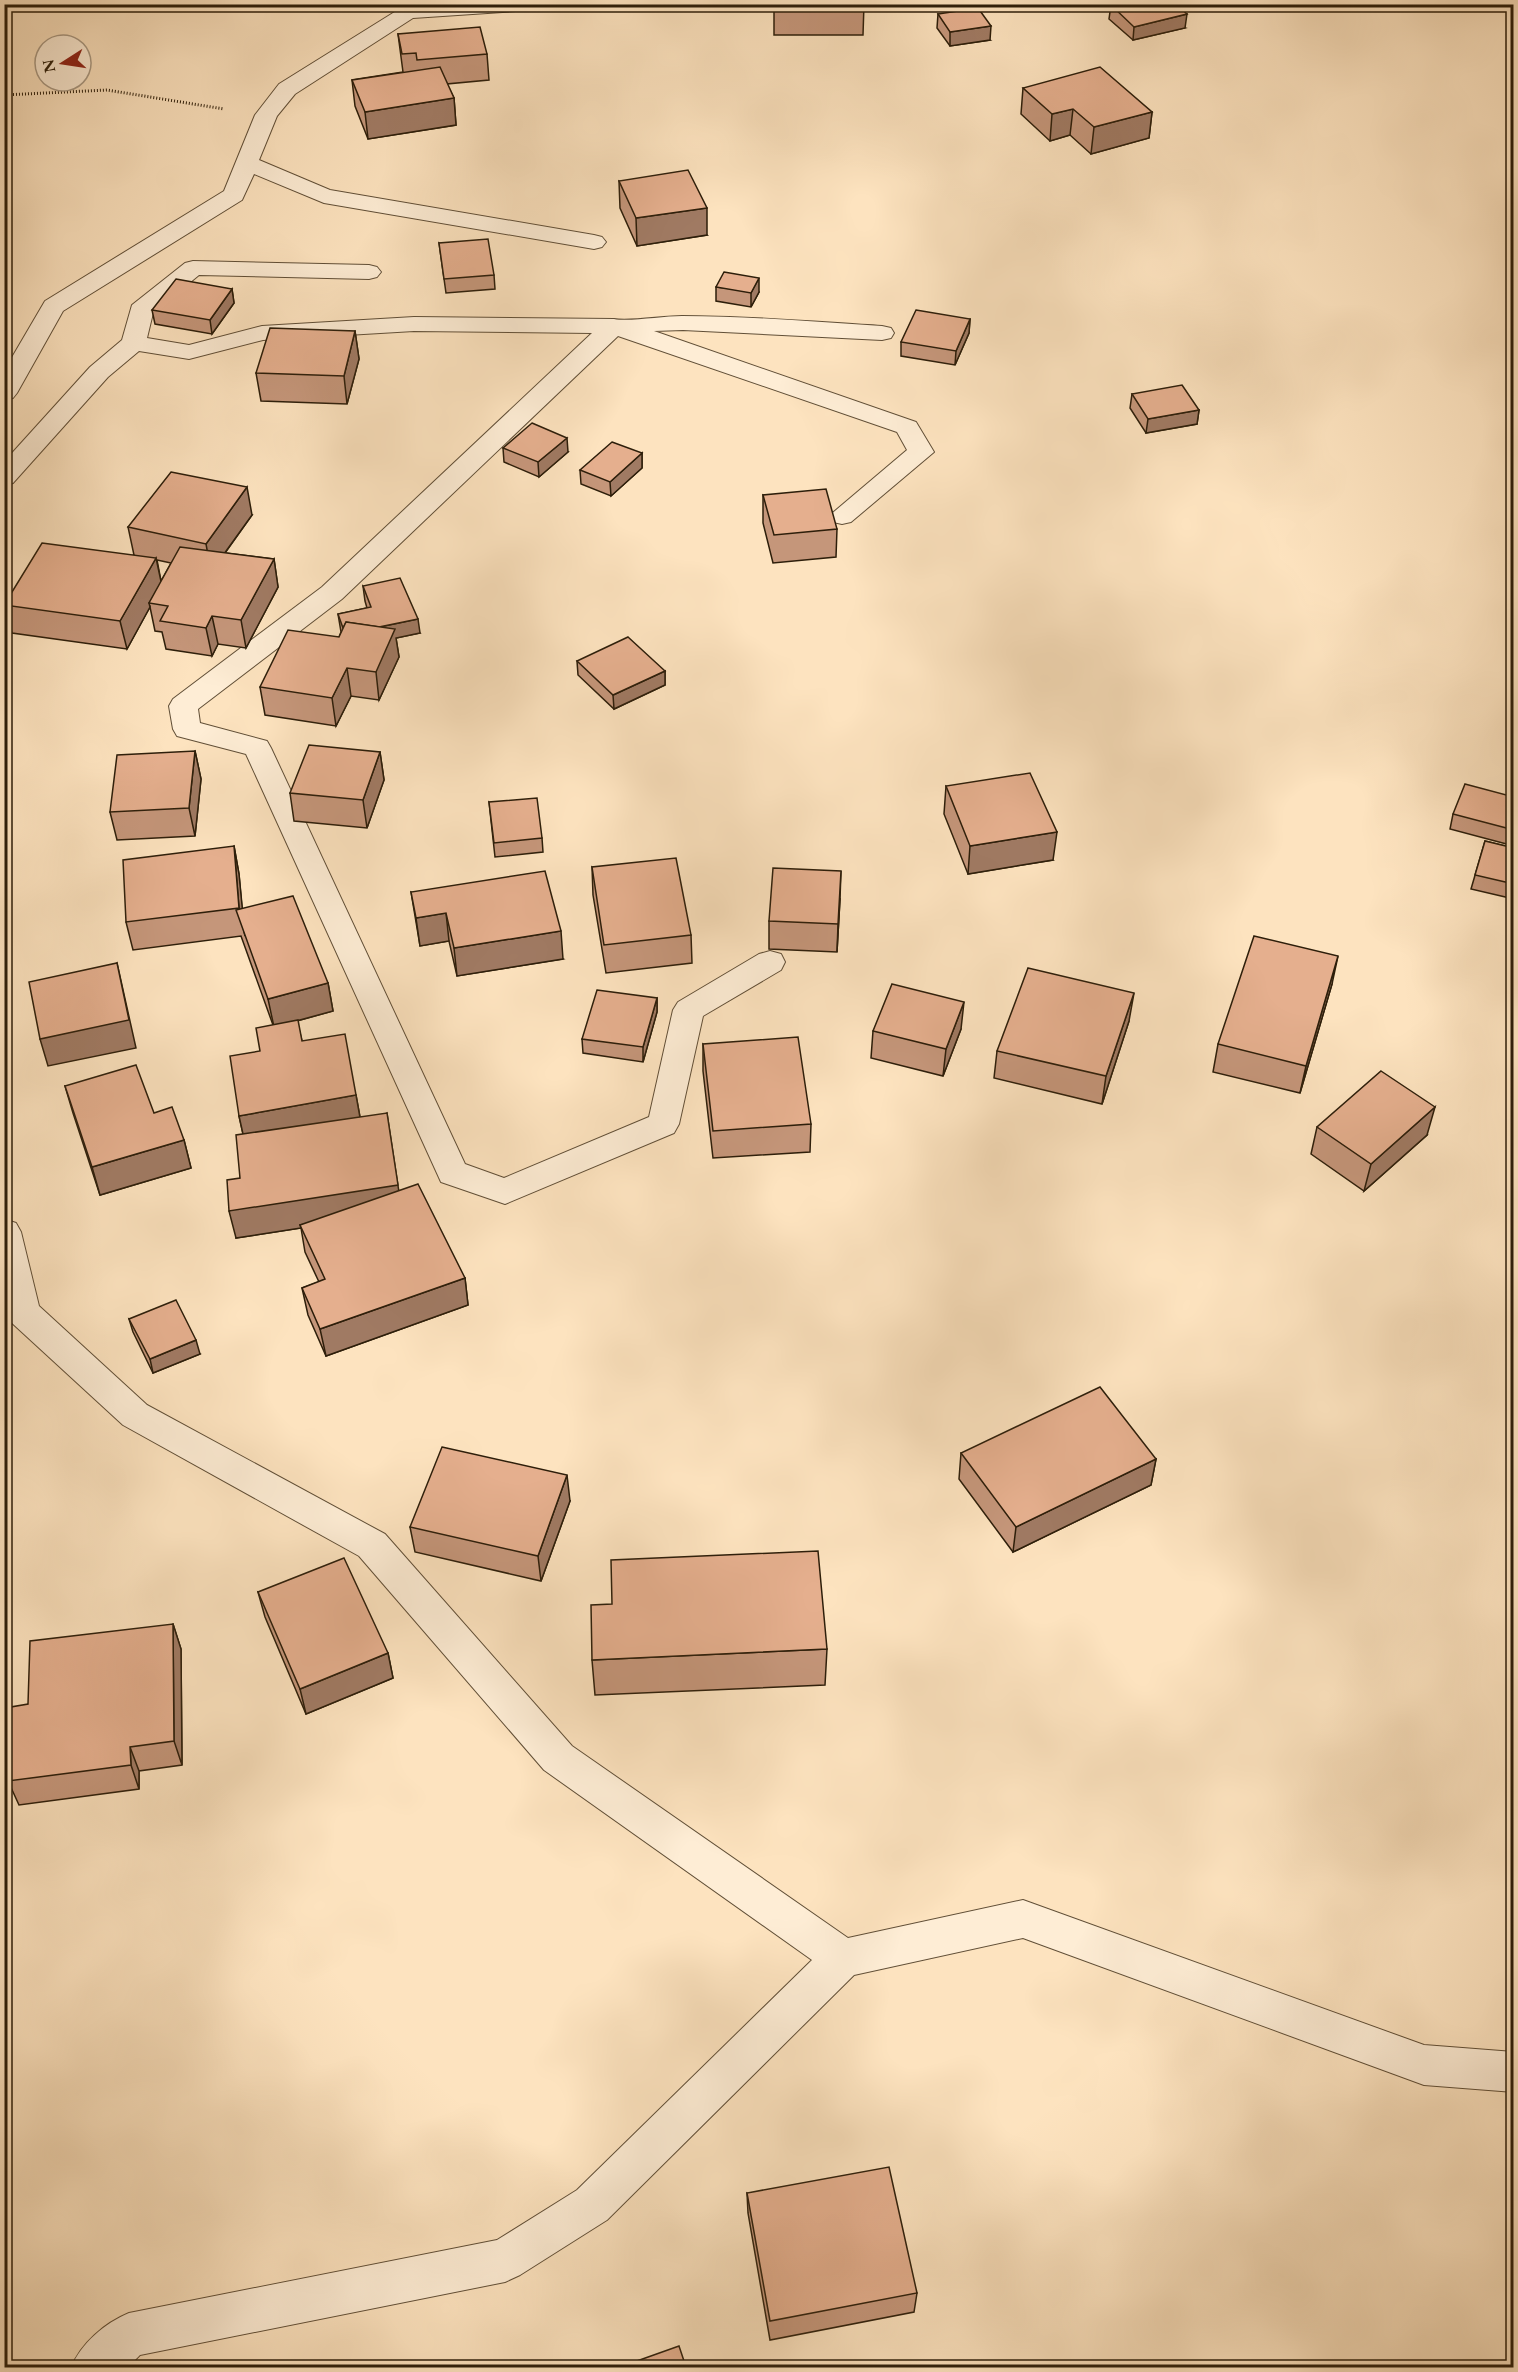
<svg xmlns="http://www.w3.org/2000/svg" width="1518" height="2372" font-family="'EB Garamond',serif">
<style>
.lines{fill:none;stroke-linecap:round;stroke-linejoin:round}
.minor-casing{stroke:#614f37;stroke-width:2}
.path{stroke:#2d1e0a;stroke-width:3;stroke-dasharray:1 2;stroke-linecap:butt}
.minor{fill:#feedd5;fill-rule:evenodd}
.wall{fill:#c5967a;stroke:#2d1e0a;stroke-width:1.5;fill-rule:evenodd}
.shaded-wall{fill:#a07a63;stroke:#2d1e0a;stroke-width:1.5}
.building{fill:#e5af8e;stroke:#2d1e0a;stroke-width:1.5}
</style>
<rect width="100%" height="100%" fill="#fde3bf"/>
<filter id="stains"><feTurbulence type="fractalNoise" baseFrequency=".00333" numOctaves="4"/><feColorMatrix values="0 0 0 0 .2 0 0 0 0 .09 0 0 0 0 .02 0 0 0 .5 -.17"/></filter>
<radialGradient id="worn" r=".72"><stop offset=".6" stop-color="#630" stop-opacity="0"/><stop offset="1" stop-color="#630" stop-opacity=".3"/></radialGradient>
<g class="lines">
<defs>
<g id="minor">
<polygon points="426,4 541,4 531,10 413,18 295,94 277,116 259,160 330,190 594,235 602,237 606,242 602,247 594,249 324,203 254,174 242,200 63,311 17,393 13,398 4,400 4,371 45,301 224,191 255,115 279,84 401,8"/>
<path d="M 193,261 L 369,265 L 377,267 L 381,272 L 377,277 L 369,279 L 199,275 L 153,313 L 147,338 L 189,345 L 262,326 L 414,317 L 614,319 C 629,322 663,316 682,316 C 749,316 816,322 882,326 L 891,328 L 894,333 L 891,338 L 882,340 L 683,330 L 654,331 L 916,422 L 934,452 L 851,522 L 842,524 L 833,522 L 829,516 L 907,450 L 897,432 L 618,336 L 342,599 L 198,709 L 200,723 L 267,741 L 271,748 L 465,1164 L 504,1178 L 649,1117 L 673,1010 L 678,1002 L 759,954 L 770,951 L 781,954 L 785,962 L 781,970 L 703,1016 L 679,1124 L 674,1133 L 505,1204 L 441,1182 L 246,754 L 177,736 L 173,729 L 169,706 L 173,699 L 322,587 L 592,333 L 414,331 L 263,340 L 189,359 L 139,351 L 108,377 L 13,483 L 4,486 L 4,462 L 90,367 L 122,340 L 132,305 L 185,263 Z"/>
<path d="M 4,1219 L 16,1223 L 21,1232 L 39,1306 L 147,1405 L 385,1534 L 572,1746 L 848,1938 L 1023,1900 L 1424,2045 L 1514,2052 L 1514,2092 L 1424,2085 L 1023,1938 L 854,1975 L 607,2220 L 520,2275 L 505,2282 L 140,2355 L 127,2368 L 71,2368 C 81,2343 105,2323 129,2313 L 497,2240 L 577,2190 L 812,1960 L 544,1770 L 359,1556 L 123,1425 L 12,1323 L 4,1303 Z"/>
</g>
</defs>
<use href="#minor" class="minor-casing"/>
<polyline class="path" points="4,95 107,90 224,109"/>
<use href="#minor" class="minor"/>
</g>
<g class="wall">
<polygon points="774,4 864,4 863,35 774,35"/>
<polygon points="1111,5 1185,28 1133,40 1109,19"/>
<polygon points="938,14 990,40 950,46 937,28"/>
<polygon points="398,34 487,54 489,80 447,84 454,98 456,125 368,139 355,106 352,80 403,72"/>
<polygon points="1023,88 1152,112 1149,138 1091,154 1070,135 1050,141 1021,114"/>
<polygon points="619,181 707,235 637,246 620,208"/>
<polygon points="439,243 494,275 495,289 446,293"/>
<polygon points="716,287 759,292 751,307 716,301"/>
<polygon points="232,289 234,303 212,334 155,324 152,310"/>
<polygon points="970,319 969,333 955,365 901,356 901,342"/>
<polygon points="355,331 359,359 347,404 261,401 256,373"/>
<polygon points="1132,394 1199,410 1197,424 1146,433 1130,408"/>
<polygon points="503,448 568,452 539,477 504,462"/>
<polygon points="642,453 642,468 611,496 581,484 580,470"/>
<polygon points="763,495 837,529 836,557 773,563 763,523"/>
<path d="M 252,515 L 225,553 L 274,559 L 278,587 L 246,648 L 218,644 L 212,656 L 166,649 L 162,632 L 155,631 L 150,607 L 127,649 L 12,633 L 4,605 L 134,555 L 128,527 ZM 157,560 L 171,563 L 161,581 Z"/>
<polygon points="363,586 420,633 396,638 399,657 379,700 351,696 336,726 265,715 260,687 339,637 341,632 338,614 367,608 365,601"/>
<polygon points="577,661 665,671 665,685 614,709 578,675"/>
<polygon points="195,751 201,779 195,836 117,840 110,812"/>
<polygon points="380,752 384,780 367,828 294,821 290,793"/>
<polygon points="946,786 1053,860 968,874 944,814"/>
<polygon points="1514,797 1514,846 1450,829 1453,814"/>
<polygon points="489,802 542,838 543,852 495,857"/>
<polygon points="1485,841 1514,848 1514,899 1471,889"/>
<polygon points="234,846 239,874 242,908 328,983 333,1011 297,1021 302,1041 356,1095 360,1117 399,1191 465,1278 468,1305 326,1356 308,1315 302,1288 319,1282 305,1252 301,1228 236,1238 243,1134 239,1116 260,1051 273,1025 241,936 133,950 126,922"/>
<polygon points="592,867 691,935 692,963 606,973 593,895"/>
<polygon points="411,892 563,959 457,976 449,941 420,946"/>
<polygon points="840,899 837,952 769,949 769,921"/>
<polygon points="1332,984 1300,1093 1213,1072 1218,1044"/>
<polygon points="657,998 657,1012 643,1062 583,1053 582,1039"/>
<polygon points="1129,1021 1102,1104 994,1078 997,1051"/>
<polygon points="961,1029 943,1076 871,1058 873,1031"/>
<polygon points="703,1044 811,1124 810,1152 713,1158 703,1071"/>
<polygon points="65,1086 154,1113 184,1140 191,1168 100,1195 73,1113"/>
<polygon points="1317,1127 1427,1135 1364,1191 1311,1154"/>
<polygon points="129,1319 200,1354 153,1373 133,1332"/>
<polygon points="961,1453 1156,1459 1151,1485 1013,1552 959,1479"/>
<polygon points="570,1501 541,1581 415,1552 410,1527"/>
<polygon points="258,1592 388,1653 393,1678 306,1714 265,1617"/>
<polygon points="173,1624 181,1649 182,1765 139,1771 139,1789 19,1805 8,1781 28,1704"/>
<polygon points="827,1649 825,1685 595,1695 592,1660"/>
<polygon points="747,2193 917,2293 914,2312 770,2340 748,2213"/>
</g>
<g class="shaded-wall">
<polygon points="1187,14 1185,28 1133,40 1134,27"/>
<polygon points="991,26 990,40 950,46 950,32"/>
<polygon points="454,98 456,125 368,139 365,112"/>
<polygon points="1073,109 1070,135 1050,141 1052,114"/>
<polygon points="1152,112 1149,138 1091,154 1094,127"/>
<polygon points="707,208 707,235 637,246 636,218"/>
<polygon points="759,278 759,292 751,307 751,293"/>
<polygon points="232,289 234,303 212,334 210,320"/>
<polygon points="970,319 969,333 955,365 956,351"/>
<polygon points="355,331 359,359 347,404 344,376"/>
<polygon points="1199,410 1197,424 1146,433 1148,419"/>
<polygon points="567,438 568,452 539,477 538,462"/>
<polygon points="642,453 642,468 611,496 610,482"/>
<polygon points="247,487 252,515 211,572 206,544"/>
<polygon points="156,558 162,586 149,603 150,607 127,649 120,621"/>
<polygon points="274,559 278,587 246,648 241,620"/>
<polygon points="212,616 218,644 212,656 206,628"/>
<polygon points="418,619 420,633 396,638 399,657 379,700 376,672 346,634"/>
<polygon points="347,668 351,696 336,726 332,698"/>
<polygon points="665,671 665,685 614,709 613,695"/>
<polygon points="195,751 201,779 195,836 189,808"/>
<polygon points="380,752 384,780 367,828 363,800"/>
<polygon points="1057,832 1053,860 968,874 970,846"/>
<polygon points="234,846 239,874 245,936 239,908"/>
<polygon points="841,871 840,899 837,952 838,924"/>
<polygon points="446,913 449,941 420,946 416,918"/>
<polygon points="561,931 563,959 457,976 454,948"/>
<polygon points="1338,956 1332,984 1300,1093 1306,1066"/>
<polygon points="117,963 136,1048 48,1066 40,1039"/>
<polygon points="328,983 333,1011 274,1027 268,999"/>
<polygon points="1134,993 1129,1021 1102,1104 1106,1076"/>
<polygon points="657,998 657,1012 643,1062 643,1047"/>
<polygon points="964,1002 961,1029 943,1076 946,1049"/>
<polygon points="356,1095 361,1123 245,1143 239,1116"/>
<polygon points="1435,1107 1427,1135 1364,1191 1371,1164"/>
<polygon points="387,1113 402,1212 300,1225 301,1228 236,1238 229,1211"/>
<polygon points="184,1140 191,1168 100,1195 92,1167"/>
<polygon points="465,1278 468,1305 326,1356 320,1329"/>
<polygon points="196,1340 200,1354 153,1373 150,1359"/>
<polygon points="1156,1459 1151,1485 1013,1552 1016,1527"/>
<polygon points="567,1475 570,1501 541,1581 538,1556"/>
<polygon points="173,1624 181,1649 182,1765 174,1741"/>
<polygon points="388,1653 393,1678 306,1714 300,1689"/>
<polygon points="130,1747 139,1771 139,1789 131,1765"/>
</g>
<g class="building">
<rect x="774" y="4" width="90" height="4"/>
<polygon points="1113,4 1176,4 1187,14 1134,27 1111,5"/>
<polygon points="978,8 991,26 950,32 938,14"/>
<polygon points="480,27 487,54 417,60 416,53 402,54 398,34"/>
<polygon points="440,67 454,98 365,112 352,80"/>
<polygon points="1100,67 1152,112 1094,127 1073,109 1052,114 1023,88"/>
<polygon points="688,170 707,208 636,218 619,181"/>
<polygon points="488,239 494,275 444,279 439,243"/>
<polygon points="724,272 759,278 751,293 716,287"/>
<polygon points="176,279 232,289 210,320 152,310"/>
<polygon points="916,310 970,319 956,351 901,342"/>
<polygon points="270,328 355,331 344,376 256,373"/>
<polygon points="1182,385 1199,410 1148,419 1132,394"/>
<polygon points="532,423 567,438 538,462 503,448"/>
<polygon points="612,442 642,453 610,482 580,470"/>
<polygon points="171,472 247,487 206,544 128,527"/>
<polygon points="826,489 837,529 774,535 763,495"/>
<polygon points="42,543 156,558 120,621 4,605"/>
<polygon points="180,547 274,559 241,620 212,616 206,628 160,621 168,606 149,603"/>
<polygon points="400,578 418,619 379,627 346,622 343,628 338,614 371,607 363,586"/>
<polygon points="346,622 395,629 376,672 347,668 332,698 260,687 288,630 339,637"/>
<polygon points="628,637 665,671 613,695 577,661"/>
<polygon points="309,745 380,752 363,800 290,793"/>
<polygon points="195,751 189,808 110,812 117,755"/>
<polygon points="1030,773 1057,832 970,846 946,786"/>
<polygon points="1465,784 1514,797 1514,830 1453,814"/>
<polygon points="537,798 542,838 494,843 489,802"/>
<polygon points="1485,841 1514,848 1514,884 1475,875"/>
<polygon points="234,846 239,908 126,922 123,860"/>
<polygon points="676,858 691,935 604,945 592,867"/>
<polygon points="773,868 841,871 838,924 769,921"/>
<polygon points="545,871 561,931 454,948 446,913 416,918 411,892"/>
<polygon points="293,896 328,983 268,999 236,910"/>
<polygon points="1254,936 1338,956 1306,1066 1218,1044"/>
<polygon points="117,963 129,1020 40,1039 29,982"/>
<polygon points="1028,968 1134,993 1106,1076 997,1051"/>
<polygon points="892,984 964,1002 946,1049 873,1031"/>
<polygon points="597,990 657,998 643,1047 582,1039"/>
<polygon points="298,1020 302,1041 345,1034 356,1095 239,1116 230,1056 260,1051 256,1028"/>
<polygon points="798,1037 811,1124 713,1131 703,1044"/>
<polygon points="136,1065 154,1113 172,1107 184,1140 92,1167 65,1086"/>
<polygon points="1381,1071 1435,1107 1371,1164 1317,1127"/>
<polygon points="387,1113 398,1185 229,1211 227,1180 240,1178 236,1135"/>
<polygon points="418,1184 465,1278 320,1329 302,1288 325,1279 300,1225"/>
<polygon points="176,1300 196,1340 150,1359 129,1319"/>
<polygon points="1100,1387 1156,1459 1016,1527 961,1453"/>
<polygon points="442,1447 567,1475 538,1556 410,1527"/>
<polygon points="818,1551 827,1649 592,1660 591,1605 612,1604 611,1560"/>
<polygon points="344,1558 388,1653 300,1689 258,1592"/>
<polygon points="173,1624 174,1741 130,1747 131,1765 8,1781 11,1707 28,1704 30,1641"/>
<polygon points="889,2167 917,2293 770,2321 747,2193"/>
<polygon points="679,2346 686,2367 620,2367"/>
</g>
<rect width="1518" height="2372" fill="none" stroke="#fde3bf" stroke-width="24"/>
<rect x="6" y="6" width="1506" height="2360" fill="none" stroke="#2d1e0a" stroke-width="3"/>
<rect x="12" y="12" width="1494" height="2348" fill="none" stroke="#2d1e0a" stroke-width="1.5"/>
<g transform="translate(63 63) rotate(258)"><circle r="28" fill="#feedd5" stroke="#aa9a84" stroke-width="1.5"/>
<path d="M0-4.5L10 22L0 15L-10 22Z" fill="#8f2418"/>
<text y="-9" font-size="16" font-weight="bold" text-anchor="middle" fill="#2d1e0a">N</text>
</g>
<rect width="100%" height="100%" filter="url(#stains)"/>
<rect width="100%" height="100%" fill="url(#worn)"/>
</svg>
